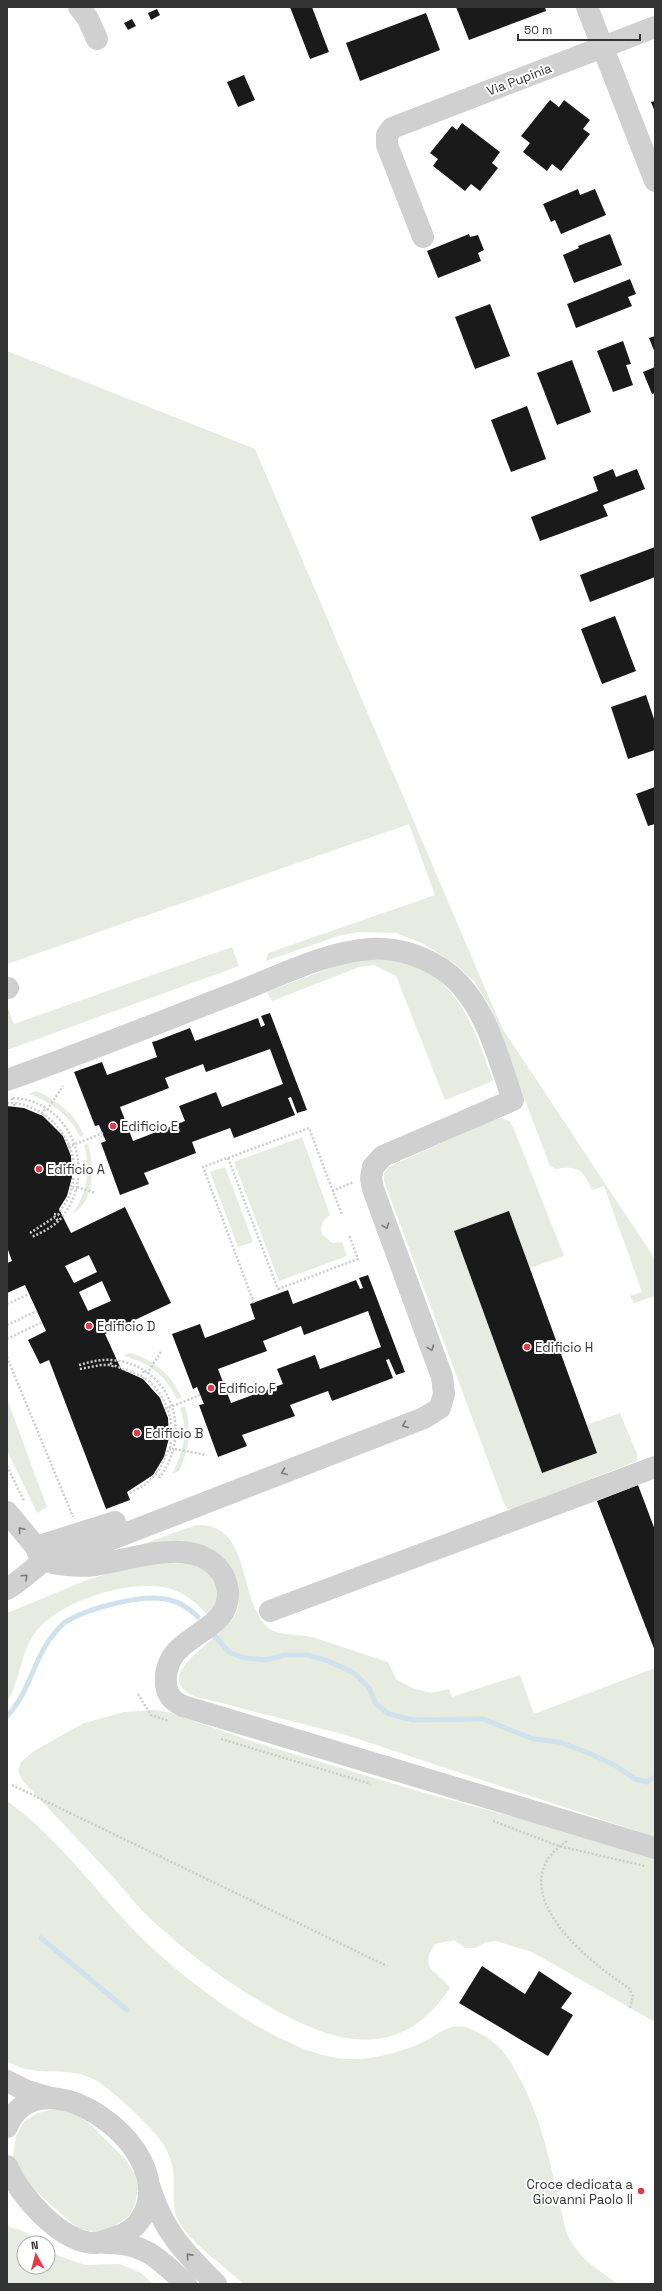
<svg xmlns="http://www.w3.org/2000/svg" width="662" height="2291" font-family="'Space Grotesk',sans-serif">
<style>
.green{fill:#e6ecdf}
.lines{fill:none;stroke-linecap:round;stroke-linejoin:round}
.stream{stroke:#cfe2ee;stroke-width:5}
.building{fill:#1a1a1a;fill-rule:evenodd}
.path{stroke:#cdcdcd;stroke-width:2.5;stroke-dasharray:2 2;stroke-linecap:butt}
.minor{stroke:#d0d0d0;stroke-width:22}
.oneway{stroke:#7a7a7a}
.poi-dot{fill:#e63946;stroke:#fff;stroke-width:1.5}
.labels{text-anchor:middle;stroke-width:4;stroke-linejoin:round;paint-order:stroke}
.street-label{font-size:13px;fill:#333;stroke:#fff}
.poi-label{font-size:13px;fill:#333;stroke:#fff;text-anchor:start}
</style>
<rect width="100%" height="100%" fill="#fff"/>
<g class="green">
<path d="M 7,351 L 255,449 L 502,1028 L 655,1259 L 655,1296 L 634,1303 L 630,1296 L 642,1292 L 604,1186 L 592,1190 C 584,1170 577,1165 556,1169 L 550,1166 L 490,1007 L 474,981 L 455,964 L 422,943 L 396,933 L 359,932 L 338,936 L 266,961 L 268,953 L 435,895 L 409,824 L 7,964 Z"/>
<polygon points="232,947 239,966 7,1050 7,1006 14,1024"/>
<path d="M 364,959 C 373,960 383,959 391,960 C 457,969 474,1028 493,1081 L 445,1100 L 396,976 L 374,965 L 359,967 L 272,1001 L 267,992 L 340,964 Z"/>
<path d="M 36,1091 C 57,1100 75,1114 84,1135 L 80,1137 C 70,1115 51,1102 29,1094 Z"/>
<polygon points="502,1118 509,1121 513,1127 564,1256 530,1268 509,1211 454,1231 542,1473 586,1425 620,1413 637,1454 637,1461 513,1509 508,1509 505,1506 384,1181 384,1174 389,1167 494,1119"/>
<path d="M 302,1137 L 330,1215 C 323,1219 320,1225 322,1234 L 332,1243 L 342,1242 L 347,1256 L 279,1281 L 234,1162 Z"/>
<path d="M 88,1144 C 95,1166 95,1202 72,1214 C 87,1195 91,1169 84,1145 Z"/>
<polygon points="225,1167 253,1242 238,1247 210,1172"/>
<path d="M 130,1353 C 154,1359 172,1376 182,1398 L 177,1399 C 167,1377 148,1361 123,1356 Z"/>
<polygon points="7,1399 47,1507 37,1513 7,1450"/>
<path d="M 185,1406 C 192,1428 189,1451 179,1471 L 172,1474 C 183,1454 189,1429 180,1408 Z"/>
<path d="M 196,1525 C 251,1522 238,1596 266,1626 C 276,1636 293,1634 306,1636 C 315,1637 324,1641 333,1644 C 351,1650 369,1656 388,1662 L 396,1679 L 412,1688 L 431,1693 L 449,1689 L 452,1697 L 520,1675 L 534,1714 L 655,1668 L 655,1837 L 346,1735 L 194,1696 C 144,1672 233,1637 238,1607 C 240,1595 231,1580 227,1568 L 135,1547 Z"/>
<path d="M 151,1560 L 196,1563 L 215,1576 L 220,1598 L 208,1616 C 197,1602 181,1590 163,1587 C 125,1581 63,1600 37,1630 C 20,1651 21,1680 7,1702 L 7,1613 L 87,1580 Z"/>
<path d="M 156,1710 L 171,1713 L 251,1741 L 421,1792 L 655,1855 L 655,2022 L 532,1952 L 496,1941 L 486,1942 L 476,1948 L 465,1948 L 454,1940 L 435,1944 C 417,1970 439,1971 450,1988 C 398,2067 327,2042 260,2001 C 222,1979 188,1953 156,1924 C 140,1910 127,1893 113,1877 C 83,1845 52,1812 22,1780 L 18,1771 L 21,1762 L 34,1751 L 82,1724 L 123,1712 Z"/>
<path d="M 7,1801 C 55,1835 90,1884 131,1927 C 175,1974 263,2041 327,2056 C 358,2064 388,2056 417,2045 C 432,2039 447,2023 465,2027 C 473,2029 487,2037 493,2042 C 503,2049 509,2060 515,2070 C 546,2123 552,2177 567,2234 C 578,2258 597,2269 618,2284 L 243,2284 C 226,2267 188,2241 178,2220 C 171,2205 175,2185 173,2169 C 171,2160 168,2151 163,2144 C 154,2129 112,2090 97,2081 C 67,2063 36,2080 7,2061 Z"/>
<polygon points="55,2109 73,2112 89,2123 126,2160 136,2176 138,2189 135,2204 130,2215 109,2230 94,2232 77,2228 26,2182 18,2171 13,2156 16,2136 24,2122 38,2113"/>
<polygon points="7,2226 23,2231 40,2243 24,2243 24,2267 48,2267 48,2249 59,2256 85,2265 120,2264 141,2273 153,2284 7,2284"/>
</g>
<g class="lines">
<g class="stream">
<polyline points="213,1634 230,1653 245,1658 266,1660 284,1655 308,1655 328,1661 354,1673 369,1688 376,1704 389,1714 413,1720 483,1719 533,1739 559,1742 589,1753 616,1766 635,1779 647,1782 655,1777"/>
<path d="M 7,1716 C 30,1692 32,1663 50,1639 C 54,1634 59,1627 64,1623 C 87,1608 144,1593 170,1600 C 182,1603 190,1609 198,1617"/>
<polyline points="41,1938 127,2010"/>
</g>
</g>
<g class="building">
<polygon points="290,7 312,7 329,52 310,59"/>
<polygon points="456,7 545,7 546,11 469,40"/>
<polygon points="157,9 160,15 151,20 148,13"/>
<polygon points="426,13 440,50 360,81 346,43"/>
<polygon points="132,19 136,26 128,30 124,23"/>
<polygon points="244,75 255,100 238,107 227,82"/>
<polygon points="550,100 559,107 564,100 590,120 583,129 590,134 561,171 552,164 547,171 523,152 530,143 521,136"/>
<polygon points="655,101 655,112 651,102"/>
<polygon points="462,123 500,152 492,163 498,168 480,191 471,184 465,191 433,166 438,159 430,153 452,126 457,130"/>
<polygon points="578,189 580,195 595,189 606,215 561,234 555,220 551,222 543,204"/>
<polygon points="469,234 470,237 478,235 484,250 478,253 481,261 438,278 427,251"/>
<polygon points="610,234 622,265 574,283 563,255 579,248 578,246"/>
<polygon points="630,279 636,294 628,297 632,306 576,328 567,304"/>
<polygon points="490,304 510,356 475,369 455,317"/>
<polygon points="655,336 655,353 649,338"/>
<polygon points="623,341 631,364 626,365 633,385 613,392 597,351"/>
<polygon points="572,360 591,412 557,425 537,373"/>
<polygon points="655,367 655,393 652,394 643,372"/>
<polygon points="527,406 546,459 511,472 491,420"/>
<polygon points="613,469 616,477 637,469 645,489 603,505 608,516 540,541 531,517 598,491 593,477"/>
<polygon points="655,547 655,577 590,602 580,575"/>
<polygon points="615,616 636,671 602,684 581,629"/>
<polygon points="646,695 655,722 655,750 628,759 611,707"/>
<polygon points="655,787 655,824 648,826 636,794"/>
<path d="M 270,1013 L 307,1110 L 297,1113 L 291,1097 L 288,1098 L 295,1115 L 234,1138 L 230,1128 L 192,1142 L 196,1153 L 144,1173 L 149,1184 L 120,1195 L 101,1143 L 106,1141 L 104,1137 L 99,1125 L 95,1126 L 74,1072 L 102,1062 L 107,1075 L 157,1057 L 152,1042 L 156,1041 L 190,1028 L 195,1041 L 258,1018 L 261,1027 L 265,1025 L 261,1016 ZM 270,1049 L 283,1084 L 222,1107 L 216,1092 L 179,1106 L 185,1121 L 133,1141 L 120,1107 L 169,1088 L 165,1078 L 203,1064 L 206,1072 Z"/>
<path d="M 7,1106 L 24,1108 L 43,1116 L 63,1136 L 71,1156 L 72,1177 L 67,1196 L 59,1209 L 71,1233 L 125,1207 L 171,1303 L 105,1334 L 121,1369 L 143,1379 L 160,1398 L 168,1418 L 169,1438 L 164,1457 L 153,1475 L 127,1492 L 130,1500 L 106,1509 L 49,1360 L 40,1364 L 28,1340 L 46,1331 L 25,1285 L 7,1293 L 7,1263 L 12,1261 L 7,1247 ZM 89,1255 L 97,1272 L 74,1283 L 65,1266 ZM 102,1281 L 111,1301 L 88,1311 L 79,1292 Z"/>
<polygon points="509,1211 597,1453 542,1473 454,1231"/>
<path d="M 368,1275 L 405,1372 L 396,1375 L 389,1359 L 386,1360 L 393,1378 L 332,1401 L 328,1391 L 290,1405 L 295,1416 L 242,1435 L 247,1446 L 218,1457 L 199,1405 L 204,1404 L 197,1387 L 193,1389 L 172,1334 L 200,1324 L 205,1338 L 255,1319 L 250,1304 L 288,1290 L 293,1304 L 356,1280 L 360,1289 L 363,1288 L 359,1278 ZM 368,1311 L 381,1347 L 320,1369 L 315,1355 L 277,1369 L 283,1384 L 231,1403 L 218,1369 L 267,1351 L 263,1341 L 301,1326 L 304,1335 Z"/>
<polygon points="638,1485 655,1530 655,1651 597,1501"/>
<polygon points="482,1966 525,1994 539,1971 572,1993 561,2008 573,2015 548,2056 459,2003"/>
</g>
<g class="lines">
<g class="path">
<polyline points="7,1013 9,1011"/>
<path d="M 13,1098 C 73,1101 98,1173 62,1217 C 54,1227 42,1232 32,1237"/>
<polyline points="7,1103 12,1103 12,1098"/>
<polyline points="14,1106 14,1103 25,1105 43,1113 45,1109"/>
<polyline points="47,1110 63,1086"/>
<path d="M 43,1116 L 44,1114 C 67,1132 79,1157 72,1186 L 70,1186"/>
<polyline points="68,1147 103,1133"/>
<polyline points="228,1158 278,1289 358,1259 349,1235"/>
<polyline points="77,1187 96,1193"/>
<polyline points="332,1191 354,1182"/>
<polyline points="54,1214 58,1215 69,1197 72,1187 77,1189"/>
<polyline points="30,1233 55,1217 58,1221"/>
<polyline points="254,1303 203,1167 309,1128 342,1215"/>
<polyline points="7,1304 29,1294"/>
<polyline points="7,1325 37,1311"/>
<polyline points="7,1339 42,1322"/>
<polyline points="7,1357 73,1517"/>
<path d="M 79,1365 C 90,1362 100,1359 112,1360 C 172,1365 193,1432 160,1477 L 156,1474 L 146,1484 L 128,1494"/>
<polyline points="112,1367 113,1365 141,1376 144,1371"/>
<polyline points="80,1369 101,1365 111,1365 111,1360"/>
<polyline points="147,1374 162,1350"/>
<path d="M 143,1379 L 144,1377 C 166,1394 176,1421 170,1447 L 167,1447"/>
<polyline points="165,1409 200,1395"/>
<polyline points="175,1449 207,1455"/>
<polyline points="7,1466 24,1501"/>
<polyline points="156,1471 158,1472 169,1449 174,1450"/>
<polyline points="138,1694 151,1715 169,1721"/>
<polyline points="221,1739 371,1784"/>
<polyline points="12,1785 387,1966"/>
<polyline points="493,1821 559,1846 645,1866"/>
<path d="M 567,1841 C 497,1888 587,1961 629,1988 L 633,1996 L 630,2008"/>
</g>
<g class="minor">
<polyline points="79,7 88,19 97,39"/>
<polyline points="587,7 655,181"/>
<polyline points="423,237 387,145 387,135 392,128 655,27"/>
<polyline points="7,988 8,988"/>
<path d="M 7,1080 C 86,1052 165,1020 243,990 C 283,974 327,952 370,949 C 398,947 428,957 450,975 C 486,1005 498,1058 513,1100 L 383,1156 L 373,1167 L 371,1178 L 373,1189 L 442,1377 L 444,1394 L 440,1408 L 424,1418 L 86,1549 L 42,1561"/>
<polyline points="7,1512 36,1547 41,1560"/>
<polyline points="36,1547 115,1522"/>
<path d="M 53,1563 C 67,1565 81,1567 95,1565 C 131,1560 194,1534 221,1572 C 225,1577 227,1585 228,1592 C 230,1637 162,1632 166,1684 C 167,1696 173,1701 183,1706 L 655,1848"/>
<path d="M 7,1589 C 24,1579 37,1564 54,1554"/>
<polyline points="270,1611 655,1467"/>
<polyline points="7,2081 27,2091 51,2098"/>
<path d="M 7,2127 C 39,2047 187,2153 140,2220 C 134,2229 125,2234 116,2237 C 110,2239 101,2243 95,2243 C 61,2243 19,2195 7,2166"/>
<path d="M 150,2188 C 163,2231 185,2253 216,2284"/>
<path d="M 105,2243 C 144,2242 159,2259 186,2284"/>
</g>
</g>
<defs><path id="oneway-chevron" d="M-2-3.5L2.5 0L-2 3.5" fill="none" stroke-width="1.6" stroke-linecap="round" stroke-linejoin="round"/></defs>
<g class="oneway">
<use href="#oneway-chevron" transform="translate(386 1226) rotate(70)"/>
<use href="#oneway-chevron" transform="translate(431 1348) rotate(70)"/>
<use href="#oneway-chevron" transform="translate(405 1425) rotate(159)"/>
<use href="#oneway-chevron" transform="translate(284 1472) rotate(159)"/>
<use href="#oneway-chevron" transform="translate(21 1530) rotate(-131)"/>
<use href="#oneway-chevron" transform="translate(25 1577) rotate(-43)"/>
<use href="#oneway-chevron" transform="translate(189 2256) rotate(-132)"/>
</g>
<g class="poi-dot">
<circle cx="113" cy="1126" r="4"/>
<circle cx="39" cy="1169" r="4"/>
<circle cx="89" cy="1326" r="4"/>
<circle cx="527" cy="1347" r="4"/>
<circle cx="211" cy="1388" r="4"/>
<circle cx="137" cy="1433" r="4"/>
<circle cx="641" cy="2191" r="4"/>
</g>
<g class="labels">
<g class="street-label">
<text transform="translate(519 79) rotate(-21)" y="5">Via Pupinia</text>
</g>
<g class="poi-label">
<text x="121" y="1131">Edificio E</text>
<text x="47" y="1174">Edificio A</text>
<text x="97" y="1331">Edificio D</text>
<text x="535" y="1352">Edificio H</text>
<text x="219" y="1393">Edificio F</text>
<text x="145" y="1438">Edificio B</text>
<text x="633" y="2189" text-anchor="end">Croce dedicata a<tspan x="633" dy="15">Giovanni Paolo II</tspan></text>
</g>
</g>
<rect width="662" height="2291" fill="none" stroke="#333333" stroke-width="16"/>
<g transform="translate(36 2255) rotate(353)"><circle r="19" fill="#ffffff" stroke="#adadad"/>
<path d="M0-3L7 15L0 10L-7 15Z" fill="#e63946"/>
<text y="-6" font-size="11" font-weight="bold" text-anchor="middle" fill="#333333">N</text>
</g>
<path d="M518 34v6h122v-6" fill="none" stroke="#333333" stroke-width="2"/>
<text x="524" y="34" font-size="12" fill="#333333" stroke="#ffffff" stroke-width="3" paint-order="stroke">50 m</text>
</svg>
